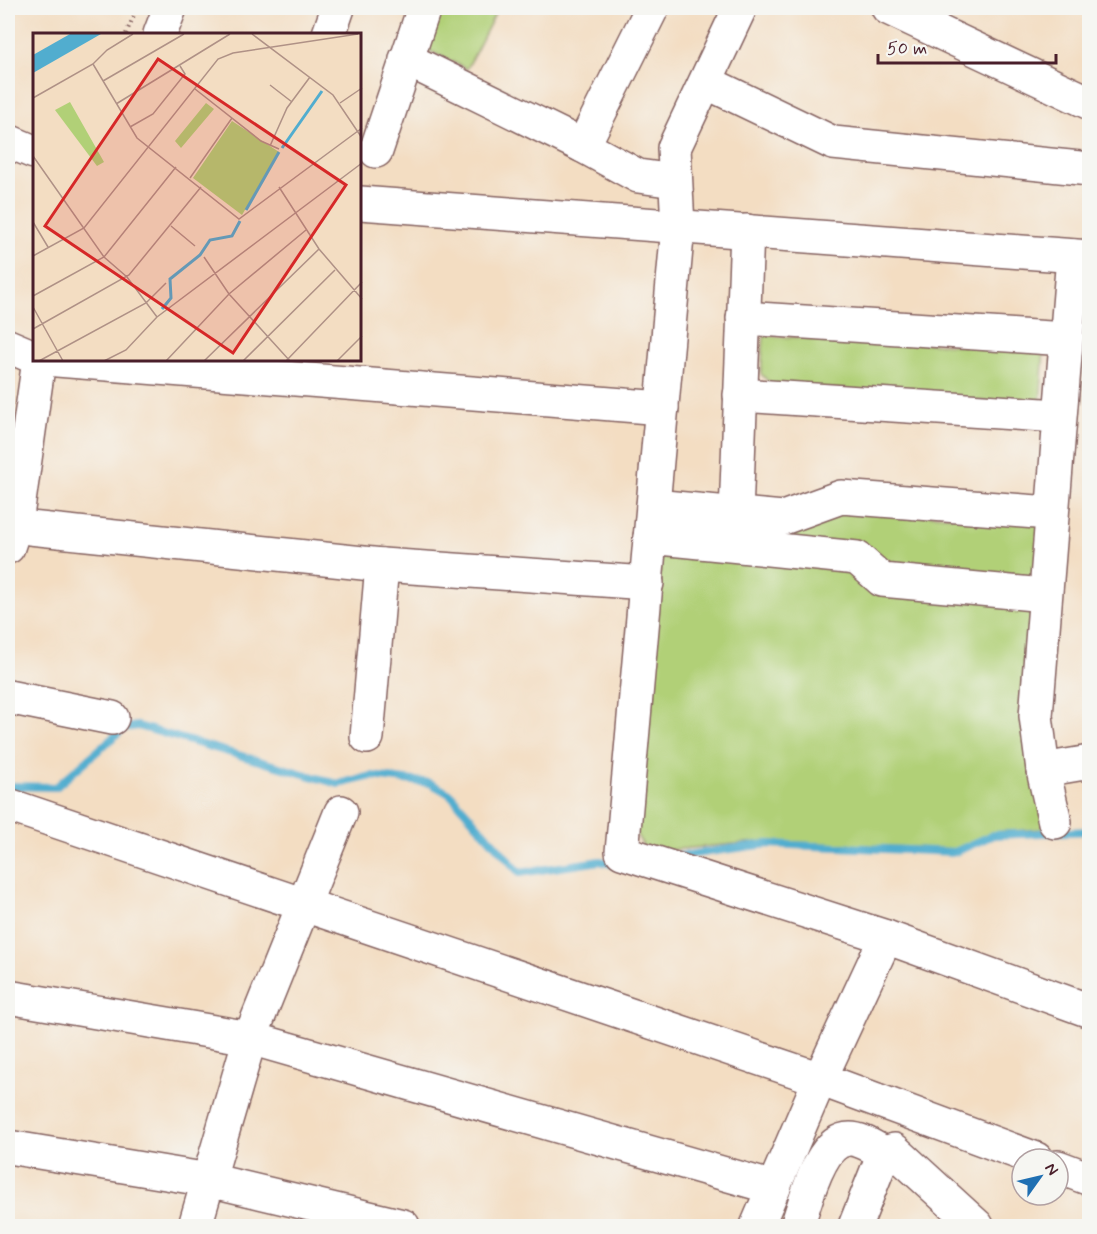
<svg xmlns="http://www.w3.org/2000/svg" width="1097" height="1234" font-family="Mynerve,sans-serif">
<style>
.green{fill:#b1d077;stroke:#7e7851;stroke-width:1.5}
.lines{fill:none;stroke-linecap:round;stroke-linejoin:round}
.stream{stroke:#51adcf;stroke-width:8}
.minor-casing{stroke:#856260;stroke-width:36}
.path{stroke:#856260;stroke-width:4;stroke-dasharray:1.5 4.5;stroke-linecap:butt}
.minor{stroke:#fff;stroke-width:33}
.inset-river{fill:none;stroke:#51adcf;stroke-width:3}
.inset-road{fill:none;stroke:#af9186;stroke-width:1.5}
.view{fill:#d62828;fill-opacity:0.15;stroke:#d62828;stroke-width:3}
.inset-edge{fill:none;stroke:#4a1f2b;stroke-width:3}
</style>
<rect width="100%" height="100%" fill="#f6f6f2"/>
<filter id="ink" filterUnits="userSpaceOnUse"><feTurbulence type="fractalNoise" baseFrequency=".0167" numOctaves="2"/><feDisplacementMap in="SourceGraphic" scale="12" xChannelSelector="R" yChannelSelector="G"/><feConvolveMatrix kernelMatrix="1 2 1 2 8 2 1 2 1" color-interpolation-filters="sRGB"/></filter>
<filter id="wash" filterUnits="userSpaceOnUse"><feTurbulence type="fractalNoise" baseFrequency=".008" numOctaves="4" result="noise"/><feDisplacementMap in="SourceGraphic" scale="24" xChannelSelector="R" yChannelSelector="G"/><feGaussianBlur stdDeviation="1.35" result="paint"/><feColorMatrix in="noise" values="0 0 0 0 0 0 0 0 0 0 0 0 0 0 0 0 0 1.4 0 .05"/><feComposite in="paint" operator="in"/></filter>
<g filter="url(#wash)">
<rect width="100%" height="100%" fill="#f3ddc2"/>
<g class="green">
<polygon points="441,8 498,8 467,69 426,49"/>
<polygon points="764,336 1044,349 1040,406 771,384 761,374"/>
<polygon points="844,508 1039,523 1043,829 993,832 956,849 768,841 647,852 636,834 664,520"/>
</g>
<g class="lines">
<g class="stream">
<polyline points="8,786 56,787 124,728 138,726 338,784 372,776 430,783 450,794 520,873 600,861 620,866"/>
<polyline points="680,856 767,844 955,852 993,835 1090,831"/>
</g>
</g>
</g>
<g filter="url(#ink)">
<g class="lines">
<defs>
<g id="minor">
<polyline points="740,8 674,148 678,226 622,852 886,937 1090,1011"/>
<polyline points="888,8 1090,103"/>
<polyline points="160,34 170,8"/>
<polyline points="329,34 338,8"/>
<polyline points="406,59 583,146 638,176 675,181"/>
<polyline points="706,82 833,143 1090,169"/>
<polyline points="8,141 34,152"/>
<polyline points="583,146 652,8"/>
<polyline points="376,151 424,8"/>
<polyline points="360,203 1090,257"/>
<polyline points="743,318 1066,339"/>
<polyline points="8,346 34,357"/>
<polyline points="57,360 662,408"/>
<polyline points="740,395 1059,416"/>
<polyline points="653,506 783,518 841,497 1050,513"/>
<polyline points="736,514 747,231"/>
<polyline points="8,519 30,528 382,565 647,583"/>
<polyline points="650,537 857,558 882,580 1044,595"/>
<polyline points="8,547 16,523 39,360"/>
<polyline points="8,697 112,718"/>
<polyline points="367,737 382,565"/>
<polyline points="1043,770 1090,762"/>
<polyline points="8,805 820,1079 1036,1159"/>
<polyline points="1055,822 1043,770 1036,716 1073,256"/>
<polyline points="8,997 250,1038 774,1188"/>
<polyline points="8,1147 209,1180 403,1226"/>
<polyline points="1058,1167 1090,1179"/>
<polyline points="195,1226 250,1038 341,812"/>
<polyline points="757,1226 820,1079 886,937"/>
<path d="M 797,1226 C 806,1202 819,1139 850,1139 C 862,1139 874,1148 884,1153 L 894,1150 L 977,1226"/>
<polyline points="855,1226 884,1153"/>
</g>
</defs>
<use href="#minor" class="minor-casing"/>
<polyline class="path" points="126,34 137,8"/>
<use href="#minor" class="minor"/>
</g>
</g>
<g transform="translate(33 33)">
<rect width="328" height="328" fill="#f3ddc2"/>
<path d="M 37,69 L 71,129 L 64,133 L 22,77 ZM 173,70 L 181,76 L 148,115 L 142,108 ZM 199,88 L 246,119 L 209,182 L 160,145 Z" fill="#b1d077"/>
<path d="M 37,1 L 68,1 L 0,40 L 0,22 Z" fill="#51adcf"/>
<path class="inset-river" d="M 249,115 L 289,58M 213,177 L 246,119M 129,276 L 138,265 L 137,246 L 167,222 L 177,207 L 199,203 L 207,188"/>
<path class="inset-road" d="M 219,1 L 300,62 L 329,105M 60,31 L 104,105 L 206,186 L 329,95M 70,48 L 151,1M 237,52 L 259,69M 162,56 L 228,108 L 246,116M 0,65 L 60,31 L 74,17 L 100,1M 307,70 L 329,55M 83,71 L 197,1M 97,94 L 120,81 L 152,41 L 147,33M 237,113 L 254,75 L 277,44M 0,123 L 71,224 L 94,244 L 124,284 L 93,317 L 71,328M 157,145 L 199,85M 246,154 L 286,216 L 329,266M 0,189 L 15,214M 138,193 L 162,213M 0,223 L 51,195 L 185,26 L 200,20 L 325,1M 171,224 L 196,261 L 257,328M 0,263 L 71,224 L 143,134M 0,274 L 30,328M 124,284 L 329,130M 0,296 L 96,242 L 168,154M 6,328 L 113,270 L 133,250M 133,328 L 196,261 L 273,197M 171,328 L 286,216M 210,328 L 302,237M 253,328 L 329,249M 304,328 L 329,303"/>
<path class="view" d="M 125,26 L 313,152 L 200,320 L 12,193 Z"/>
<rect width="328" height="328" class="inset-edge"/>
</g>
<rect width="1097" height="1234" fill="none" stroke="#f6f6f2" stroke-width="30"/>
<g transform="translate(1040 1177) rotate(56)"><circle r="28" fill="#f6f6f2" stroke="#b1a0a2" stroke-width="1.5"/>
<path d="M0-4.5L10 22L0 15L-10 22Z" fill="#1f6fb2"/>
<text y="-9" font-size="16" font-weight="bold" text-anchor="middle" fill="#4a1f2b">N</text>
</g>
<path d="M878 54v9h178v-9" fill="none" stroke="#4a1f2b" stroke-width="3"/>
<text x="887" y="54" font-size="18" fill="#4a1f2b" stroke="#f6f6f2" stroke-width="4.5" paint-order="stroke">50 m</text>
</svg>
